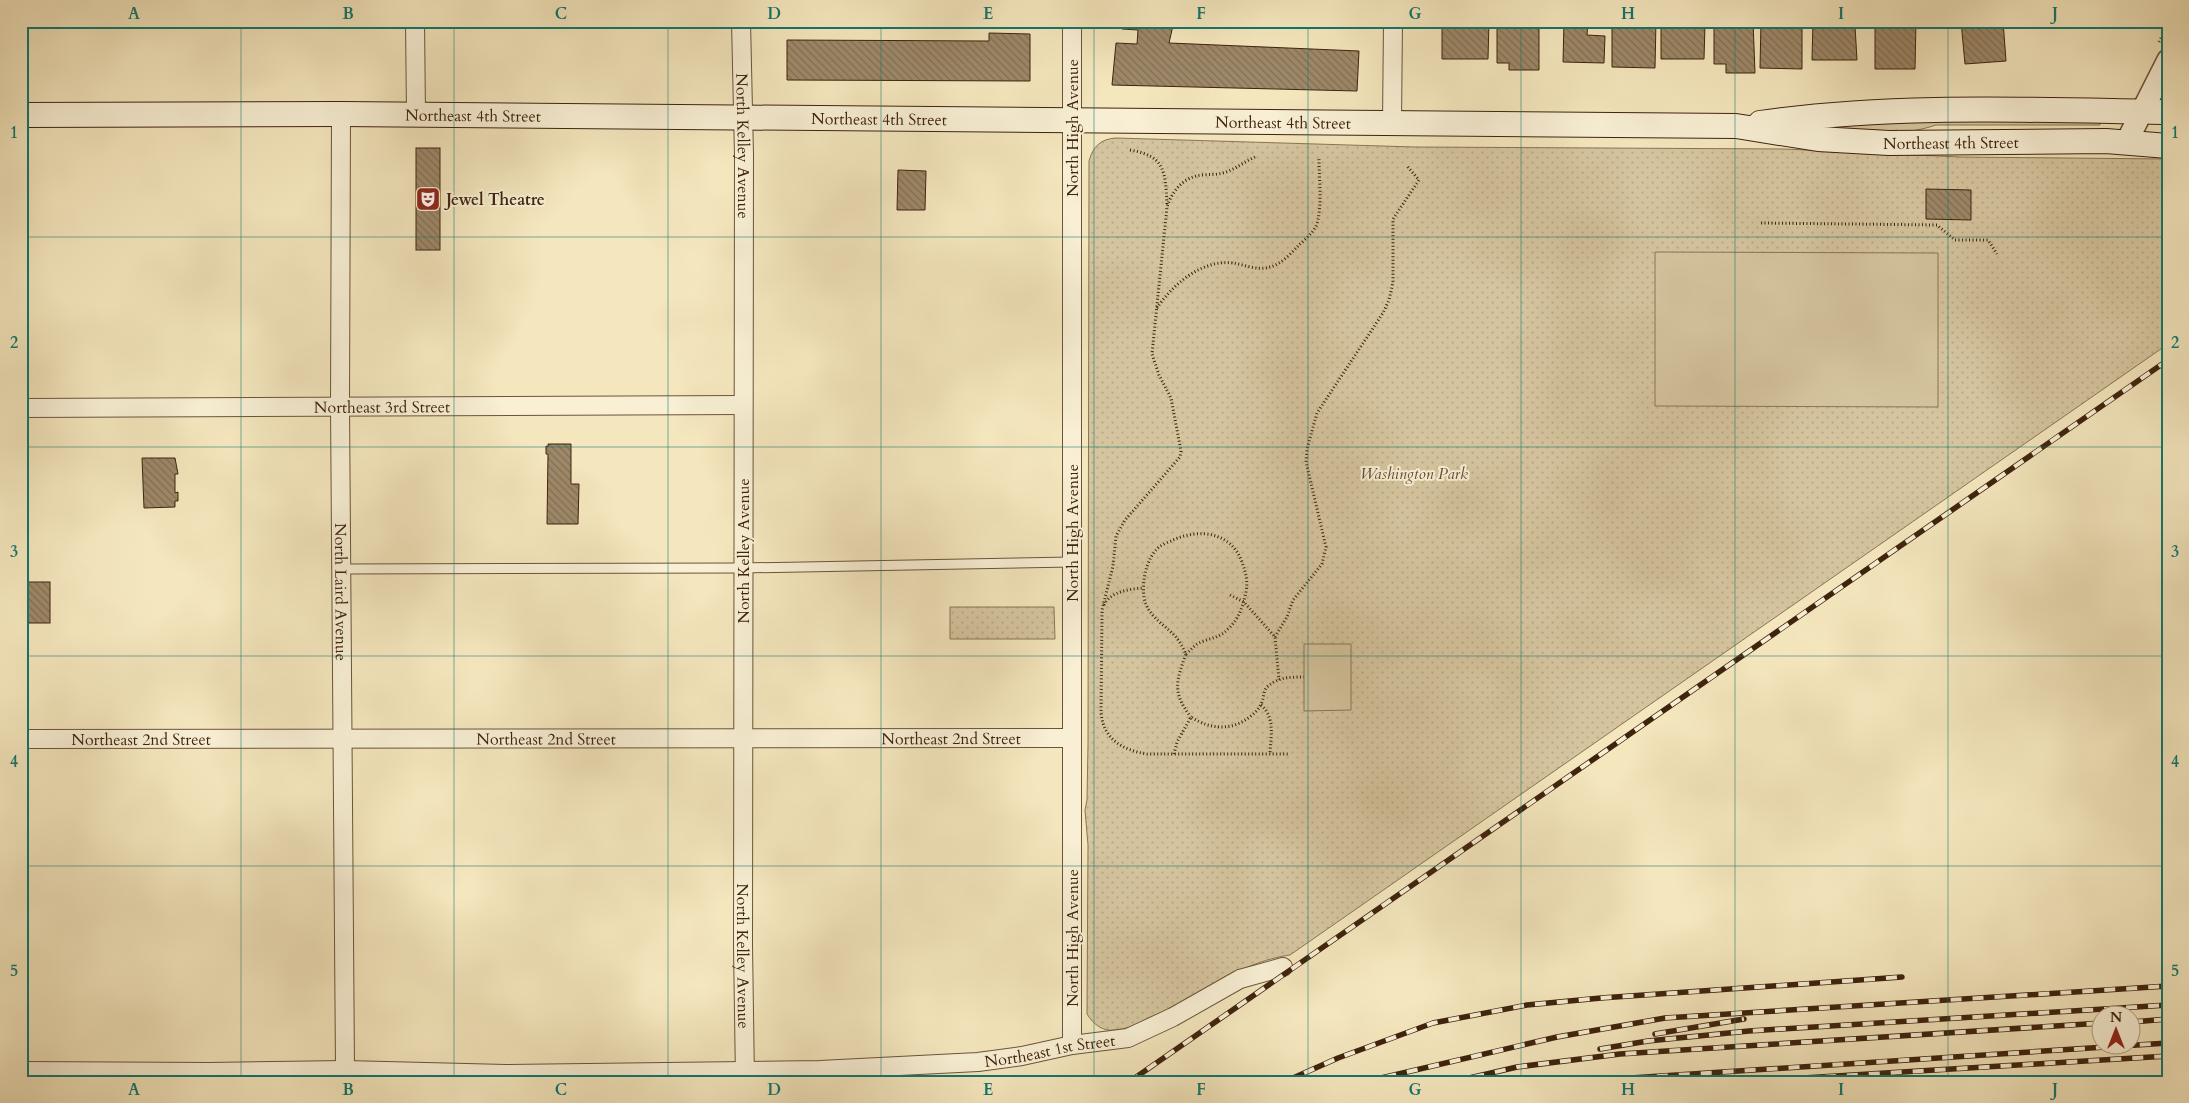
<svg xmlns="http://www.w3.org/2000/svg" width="2189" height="1103" font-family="Cardo,serif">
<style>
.grass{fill:url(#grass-tufts);stroke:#8a7456}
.park{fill:url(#park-dots);stroke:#8a7456}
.pitch{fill:#d5c59f;stroke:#8a7456}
.building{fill:url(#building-back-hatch);stroke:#3e230d}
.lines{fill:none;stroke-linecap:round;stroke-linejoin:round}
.service-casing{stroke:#6c5439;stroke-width:11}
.minor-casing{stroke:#6c5439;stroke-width:20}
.tertiary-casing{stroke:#6c5439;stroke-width:24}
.secondary-casing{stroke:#3e230d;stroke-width:26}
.path{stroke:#3e230d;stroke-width:3;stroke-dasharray:1 2.5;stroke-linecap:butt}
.service{stroke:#f8efd4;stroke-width:9}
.minor{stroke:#f8efd4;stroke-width:18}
.tertiary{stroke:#f8efd4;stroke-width:21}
.secondary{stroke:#f8efd4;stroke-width:24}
.rail-casing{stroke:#3e230d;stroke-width:5.5}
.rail{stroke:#f8efd4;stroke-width:4;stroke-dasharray:11;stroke-linecap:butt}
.grid{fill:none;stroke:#0f766e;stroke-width:1;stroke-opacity:0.55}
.labels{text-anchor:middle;stroke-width:4;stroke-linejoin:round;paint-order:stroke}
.street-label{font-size:16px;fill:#3e230d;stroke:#f8efd4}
.poi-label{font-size:16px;font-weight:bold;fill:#3e230d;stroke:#f8efd4;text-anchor:start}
.park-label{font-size:16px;font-style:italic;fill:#644c32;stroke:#f8efd4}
.neatline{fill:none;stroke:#0f766e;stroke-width:2}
.grid-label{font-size:16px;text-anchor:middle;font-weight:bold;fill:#0f766e}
</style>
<defs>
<pattern id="grass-tufts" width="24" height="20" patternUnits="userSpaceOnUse" patternTransform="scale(1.25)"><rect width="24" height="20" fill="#d5c59f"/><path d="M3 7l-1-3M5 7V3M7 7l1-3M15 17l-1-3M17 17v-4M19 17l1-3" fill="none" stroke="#b8a988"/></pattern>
<pattern id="park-dots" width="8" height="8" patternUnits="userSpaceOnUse" patternTransform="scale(1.25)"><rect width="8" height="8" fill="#d5c59f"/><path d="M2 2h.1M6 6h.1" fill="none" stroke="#b8a988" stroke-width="1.8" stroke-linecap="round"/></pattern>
<pattern id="building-back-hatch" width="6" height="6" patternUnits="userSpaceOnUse" patternTransform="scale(1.25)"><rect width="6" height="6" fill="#9d8869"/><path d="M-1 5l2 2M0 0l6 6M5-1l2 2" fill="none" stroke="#816f55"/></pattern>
</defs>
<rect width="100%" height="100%" fill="#f4e6bd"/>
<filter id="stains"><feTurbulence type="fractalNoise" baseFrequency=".004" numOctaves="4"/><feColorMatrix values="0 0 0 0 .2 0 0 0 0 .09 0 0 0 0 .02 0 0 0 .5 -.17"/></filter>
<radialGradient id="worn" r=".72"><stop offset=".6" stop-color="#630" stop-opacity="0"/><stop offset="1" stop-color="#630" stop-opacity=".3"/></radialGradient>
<path class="grass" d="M 1942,119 L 2100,119 L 2100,125 L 1936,125 C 1899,138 1858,131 1819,129 L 1818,125 Z"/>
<g class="park">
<path d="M 1116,138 L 1415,147 L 1784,149 L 1960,157 L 2168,159 L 2168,344 L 1290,955 C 1247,961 1209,987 1172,1007 C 1155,1017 1135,1028 1115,1030 C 1103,1032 1093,1024 1087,1014 L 1088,845 L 1085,810 L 1087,800 L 1088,745 L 1089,161 C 1093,146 1101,139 1116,138 Z"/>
<polygon points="950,607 1054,607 1055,639 950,639"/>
</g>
<g class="pitch">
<polygon points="1655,252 1938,253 1938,407 1655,406"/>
<polygon points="1304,644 1351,644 1351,710 1304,711"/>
</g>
<g class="building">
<polygon points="1123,21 1174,21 1169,43 1359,51 1357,91 1112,85 1116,43 1137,44 1138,30 1122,29"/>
<polygon points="1461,21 1489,21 1488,59 1442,59 1442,24 1451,25 1460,23"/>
<polygon points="1515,21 1539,21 1539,70 1509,70 1509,63 1497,63 1497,26 1515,25"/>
<polygon points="1564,21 1588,21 1587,35 1605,36 1604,63 1563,62"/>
<polygon points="1612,21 1656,21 1655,68 1612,67"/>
<polygon points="1661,21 1705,24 1704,59 1661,59"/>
<polygon points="1732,21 1753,21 1755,73 1726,73 1726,64 1714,64 1714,28 1731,28"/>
<polygon points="1761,21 1802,21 1802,69 1760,68"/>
<polygon points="1813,21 1833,21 1833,25 1855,26 1857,60 1812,60"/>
<polygon points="1875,21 1916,21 1915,69 1875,69"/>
<polygon points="1961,21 2003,21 2006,61 1965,64"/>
<polygon points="989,33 1030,34 1030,81 787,80 787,40 989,41"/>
<rect x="416" y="148" width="24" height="102"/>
<polygon points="898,170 926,171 925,210 897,210"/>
<polygon points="1926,189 1971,190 1971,220 1926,219"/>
<polygon points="21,331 25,331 25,356 22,356 22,363 26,363 27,376 21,376"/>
<polygon points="548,444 571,444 571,484 579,484 578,524 547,524 548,454 546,454 546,446 548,447"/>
<polygon points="142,458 175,458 178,474 175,474 175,493 178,492 178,501 175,501 175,507 144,508"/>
<rect x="21" y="582" width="29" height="41"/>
</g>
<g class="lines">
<defs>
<polyline id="service" points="341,569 743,568 1072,562"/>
<g id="minor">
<polyline points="415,21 416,115"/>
<path id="s1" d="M 741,21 L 744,155 L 743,945 L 745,1081"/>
<polyline points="1072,21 1072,1045"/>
<path id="s2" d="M 341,114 L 340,406 L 345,1070"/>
<polyline points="1392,123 1393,21"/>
<path id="s3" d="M 21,408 L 743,405"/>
<path id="s4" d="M 21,739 L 1072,738"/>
<path id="s5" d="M 21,1071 L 209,1072 L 345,1070 L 506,1074 L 820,1070 L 978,1062 L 1022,1056 L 1072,1045 L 1128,1038 L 1173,1017 L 1240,979 L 1283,967"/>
</g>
<polyline id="tertiary" points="2126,143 2168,60"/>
<g id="secondary">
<path id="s6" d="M 21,115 L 341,114 L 1736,126 L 1818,139 L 1889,143 L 2106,141 L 2168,146"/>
<path d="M 1760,123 C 1894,104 2032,110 2168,112"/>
</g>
</defs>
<use href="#service" class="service-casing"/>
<use href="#minor" class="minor-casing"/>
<use href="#tertiary" class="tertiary-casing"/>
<use href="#secondary" class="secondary-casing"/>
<g class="path">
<polyline points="2159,42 2168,25"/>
<path d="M 1130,150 C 1166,156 1165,172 1167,204"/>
<path d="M 1255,157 C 1244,162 1234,170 1223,173 C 1216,175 1210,174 1203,175 C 1184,176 1172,191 1167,207 L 1152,354 L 1159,375 L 1171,398 L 1181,451 L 1180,457 L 1125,520 L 1116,536 L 1113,566 L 1102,610 L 1101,712 C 1103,739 1122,750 1147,754 L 1289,754"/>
<polyline points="1761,223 1937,225 1955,240 1988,240 1997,254"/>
<path d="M 1157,308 C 1172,285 1202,259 1233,263 C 1245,265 1258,271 1270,267 C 1282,264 1292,252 1300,244 C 1308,237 1316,230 1318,220 C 1322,200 1319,178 1319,158"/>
<polyline points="1230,595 1244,602 1275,637 1279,680"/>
<path d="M 1104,605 C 1111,591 1130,589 1144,588"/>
<polyline points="1275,637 1287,617 1293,600 1322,564 1326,547 1306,462 1307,449 1317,413 1383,313 1389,300 1393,282 1393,219 1419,180 1407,166"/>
<path d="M 1186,654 C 1191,650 1195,644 1201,642 C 1211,638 1221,637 1228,629 C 1239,619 1243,606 1246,592 C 1248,581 1246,573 1242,562 C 1231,532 1200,528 1173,540 C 1169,542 1163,544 1159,547 C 1146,559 1142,580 1144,597 C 1147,616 1164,624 1176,637 C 1180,642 1183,648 1186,654 C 1176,681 1172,693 1191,717"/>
<path d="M 1261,705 C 1275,717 1271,736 1270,753"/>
<path d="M 1174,754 L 1177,742 L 1191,717 C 1211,730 1232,731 1251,716 C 1255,713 1259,709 1261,704 C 1264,699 1263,691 1267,687 C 1278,677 1290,677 1304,677"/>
</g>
<use href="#service" class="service"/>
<use href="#minor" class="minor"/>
<use href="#tertiary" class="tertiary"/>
<use href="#secondary" class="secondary"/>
<defs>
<g id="rail">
<polyline points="2132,1022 2168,1019"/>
<polyline points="1655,1034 1744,1019"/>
<polyline points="1600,1049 1648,1041 1749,1031 2168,1005"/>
<polyline points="1129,1082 2168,360"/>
<polyline points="1284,1082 1338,1058 1433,1023 1527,1005 1601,998 1902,977"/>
<polyline points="1364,1082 1557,1037 1665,1018 2168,986"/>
<polyline points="1452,1082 1517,1067 1620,1054 2102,1023"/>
<polyline points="1569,1082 2168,1043"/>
<polyline points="1737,1082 2168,1056"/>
</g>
</defs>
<use href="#rail" class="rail-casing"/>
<use href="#rail" class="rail"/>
</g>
<path class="grid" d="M 241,21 L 241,1082M 454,21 L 454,1082M 668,21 L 668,1082M 881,21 L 881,1082M 1094,21 L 1094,1082M 1308,21 L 1308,1082M 1521,21 L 1521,1082M 1735,21 L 1735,1082M 1948,21 L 1948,1082M 21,237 L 2168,237M 21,447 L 2168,447M 21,656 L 2168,656M 21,866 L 2168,866"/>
<defs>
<symbol id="theatre-square" viewBox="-11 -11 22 22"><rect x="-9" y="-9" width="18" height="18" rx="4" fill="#8f2418" stroke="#f8efd4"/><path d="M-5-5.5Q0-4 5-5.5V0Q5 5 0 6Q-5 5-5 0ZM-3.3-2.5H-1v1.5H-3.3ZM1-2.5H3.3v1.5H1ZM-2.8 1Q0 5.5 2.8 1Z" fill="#fff"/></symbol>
</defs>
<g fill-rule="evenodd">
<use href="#theatre-square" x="414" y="185" width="28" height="28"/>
</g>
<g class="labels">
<g class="street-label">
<text dy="6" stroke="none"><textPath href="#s6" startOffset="452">Northeast 4th Street</textPath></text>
<text dy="6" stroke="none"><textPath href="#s6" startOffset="858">Northeast 4th Street</textPath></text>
<text dy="6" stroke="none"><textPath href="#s6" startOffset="1262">Northeast 4th Street</textPath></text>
<text transform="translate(1072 128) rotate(-90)" y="6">North High Avenue</text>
<text dy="6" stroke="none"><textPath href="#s6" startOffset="1931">Northeast 4th Street</textPath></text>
<text dy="6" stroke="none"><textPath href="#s1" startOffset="125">North Kelley Avenue</textPath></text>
<text dy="6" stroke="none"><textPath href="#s3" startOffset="361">Northeast 3rd Street</textPath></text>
<text transform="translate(1072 533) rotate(-90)" y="6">North High Avenue</text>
<text transform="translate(743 551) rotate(-90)" y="6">North Kelley Avenue</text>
<text dy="6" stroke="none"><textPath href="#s2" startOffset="478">North Laird Avenue</textPath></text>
<text dy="6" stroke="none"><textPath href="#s4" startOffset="930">Northeast 2nd Street</textPath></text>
<text dy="6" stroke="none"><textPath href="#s4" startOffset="120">Northeast 2nd Street</textPath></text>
<text dy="6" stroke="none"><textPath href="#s4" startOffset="525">Northeast 2nd Street</textPath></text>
<text transform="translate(1072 938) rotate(-90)" y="6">North High Avenue</text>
<text dy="6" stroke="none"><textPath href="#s1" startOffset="935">North Kelley Avenue</textPath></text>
<text dy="6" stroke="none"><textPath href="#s5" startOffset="1030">Northeast 1st Street</textPath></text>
</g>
<g class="poi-label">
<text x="446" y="205">Jewel Theatre</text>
</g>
<g class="park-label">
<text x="1414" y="479">Washington Park</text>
</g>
</g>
<rect width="2189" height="1103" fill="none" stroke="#f4e6bd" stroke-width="55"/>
<g transform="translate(2116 1030)"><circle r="24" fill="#f8efd4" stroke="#ae9d84"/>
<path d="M0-4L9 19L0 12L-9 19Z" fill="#8f2418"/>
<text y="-8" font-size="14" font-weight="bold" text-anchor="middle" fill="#3e230d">N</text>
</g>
<rect x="28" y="28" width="2134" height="1048" class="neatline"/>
<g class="grid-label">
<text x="134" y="19">A</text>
<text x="348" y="19">B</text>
<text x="561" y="19">C</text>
<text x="774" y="19">D</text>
<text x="988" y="19">E</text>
<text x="1201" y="19">F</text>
<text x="1415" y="19">G</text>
<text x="1628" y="19">H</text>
<text x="1841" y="19">I</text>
<text x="2055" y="19">J</text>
<text x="14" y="138">1</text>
<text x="2175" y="138">1</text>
<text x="14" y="348">2</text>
<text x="2175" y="348">2</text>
<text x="14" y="557">3</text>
<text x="2175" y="557">3</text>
<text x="14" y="767">4</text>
<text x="2175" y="767">4</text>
<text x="14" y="976">5</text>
<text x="2175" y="976">5</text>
<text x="134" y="1095">A</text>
<text x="348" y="1095">B</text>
<text x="561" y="1095">C</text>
<text x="774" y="1095">D</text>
<text x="988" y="1095">E</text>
<text x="1201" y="1095">F</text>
<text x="1415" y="1095">G</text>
<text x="1628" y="1095">H</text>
<text x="1841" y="1095">I</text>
<text x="2055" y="1095">J</text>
</g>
<rect width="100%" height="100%" filter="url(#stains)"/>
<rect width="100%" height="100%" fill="url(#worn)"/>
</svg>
